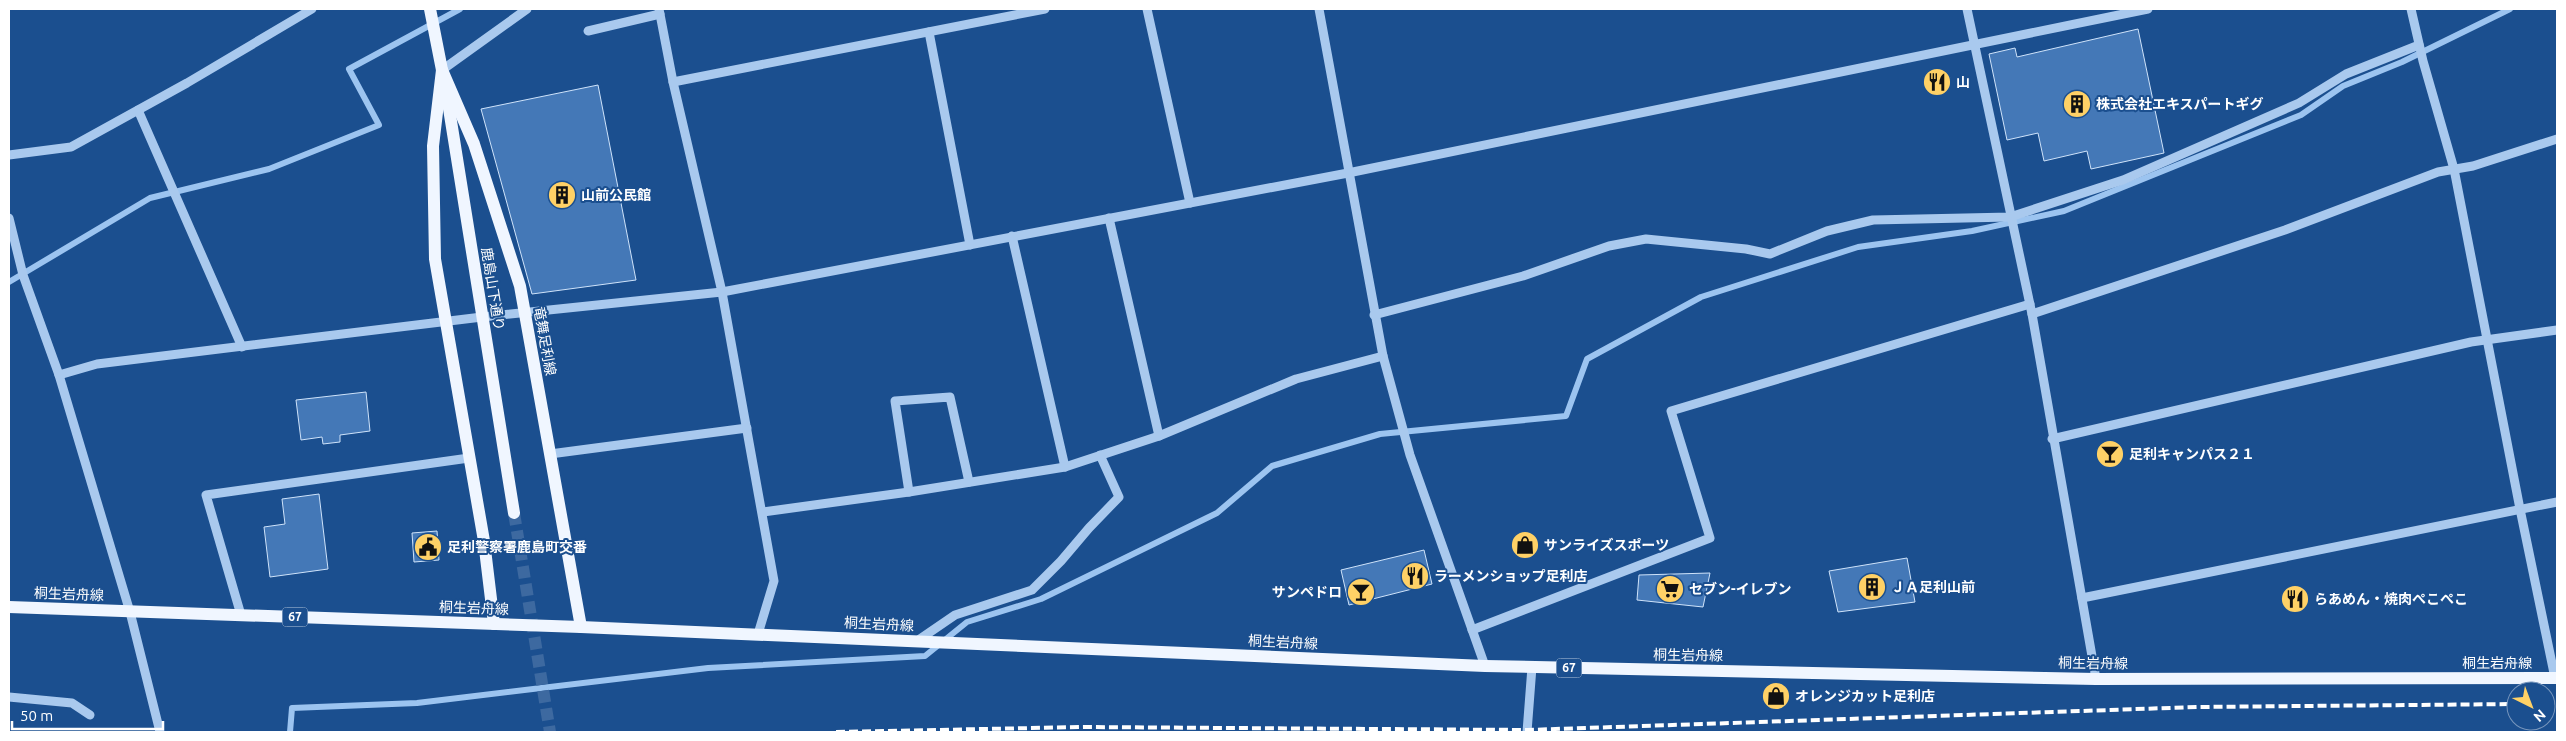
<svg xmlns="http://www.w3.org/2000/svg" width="2566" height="741" font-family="Ubuntu,'Noto Sans JP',sans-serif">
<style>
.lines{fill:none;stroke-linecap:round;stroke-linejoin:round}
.stream{stroke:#9cc4f0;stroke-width:6}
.building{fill:#4478b7;stroke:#cfe3fa}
.major-tunnel{stroke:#3d69a0;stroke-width:12;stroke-dasharray:12 6;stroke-linecap:butt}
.minor{stroke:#a9c9ee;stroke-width:9}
.major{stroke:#f0f6ff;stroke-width:12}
.rail{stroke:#fff;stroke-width:4;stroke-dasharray:9 4;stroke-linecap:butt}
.labels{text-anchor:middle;stroke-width:4;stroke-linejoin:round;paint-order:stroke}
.shield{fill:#1b4f8f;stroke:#bbcadd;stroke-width:1}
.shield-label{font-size:12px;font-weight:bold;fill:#fff}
.poi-label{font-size:14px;font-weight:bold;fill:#fff;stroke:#1b4f8f;text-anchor:start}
.street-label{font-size:14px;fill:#fff;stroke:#1b4f8f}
</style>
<rect width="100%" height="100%" fill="#1b4f8f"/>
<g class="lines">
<g class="stream">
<polyline points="9,282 150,198 269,169 379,125 349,69 460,9"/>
<polyline points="290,732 292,708 417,703 708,668 925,656 967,622 1041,599 1217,513 1272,466 1380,434 1566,416 1587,359 1701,297 1858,247 1972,231 2064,211 2301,115 2343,86 2402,62 2510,9"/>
</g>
</g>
<g class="building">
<polygon points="2138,29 2164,153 2091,169 2087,151 2044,161 2038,133 2007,140 1989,54 2015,48 2017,57"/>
<polygon points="598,85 636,280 532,294 481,109"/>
<polygon points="366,392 370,431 340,435 340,442 323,444 322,437 301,440 296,400"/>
<polygon points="319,494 328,569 270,577 264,527 285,524 282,499"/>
<polygon points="437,531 439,560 414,562 412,533"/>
<polygon points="1424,550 1432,584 1349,605 1341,570"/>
<polygon points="1907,558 1915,602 1838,612 1829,571"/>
<polygon points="1710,573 1703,607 1637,600 1639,575"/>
</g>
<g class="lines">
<polyline class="major-tunnel" points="514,513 550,732"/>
<g class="minor">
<polyline points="659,9 673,82 722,292 774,581 758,634"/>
<polyline points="1147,9 1190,203"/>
<polyline points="1319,9 1383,356 1410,455 1485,666"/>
<polyline points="1967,9 2032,314 2096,679"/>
<polyline points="2411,9 2423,61 2454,169 2520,509 2555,678"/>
<polyline points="588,31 660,14"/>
<polyline points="929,32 970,245"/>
<polyline points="442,70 527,9"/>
<polyline points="673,82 1045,9"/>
<polyline points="138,110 242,347"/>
<polyline points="9,155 71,147 187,83 312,9"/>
<polyline points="9,218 23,275 59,375 130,612 160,732"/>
<polyline points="1109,218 1159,436"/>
<polyline points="1012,236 1065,467"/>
<polyline points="2032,314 2285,230 2438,172 2473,166 2557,139"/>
<polyline points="1374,315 1523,276 1609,246 1646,239 1746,249 1770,254 1827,231 1873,220 2010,217 2123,180 2299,103 2346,74 2419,45"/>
<polyline points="59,375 97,364 482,317 722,292 1348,173 2148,9"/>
<polyline points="2052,439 2471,342 2557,330"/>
<polyline points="550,454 747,428"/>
<polyline points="909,492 895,401 950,397 969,482"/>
<polyline points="763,512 909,492 1065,467 1159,436 1296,379 1383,356"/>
<polyline points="2082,598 2557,502"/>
<polyline points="241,615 206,495 469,458"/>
<polyline points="1472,630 1710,538 1671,411 2030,304"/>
<polyline points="917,641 955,615 1032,590 1061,561 1089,528 1119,497 1100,455"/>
<polyline points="9,697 72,703 90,715"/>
<polyline points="1527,732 1532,667"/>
</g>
<g class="major">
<polyline points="430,9 442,70 474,144 520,286 581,627"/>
<polyline points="442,70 433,146 435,259 484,541 494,624"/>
<polyline points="446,90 514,513"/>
<polyline points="9,607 581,627 1485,666 2096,679 2557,678"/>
</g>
<g class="rail">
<polyline points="2546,703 2557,703"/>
<polyline points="836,732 1083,727 1527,730 2197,707 2516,704"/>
</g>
</g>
<defs>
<symbol id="restaurant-disc" viewBox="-11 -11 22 22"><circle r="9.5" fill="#ffd166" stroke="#1b4f8f"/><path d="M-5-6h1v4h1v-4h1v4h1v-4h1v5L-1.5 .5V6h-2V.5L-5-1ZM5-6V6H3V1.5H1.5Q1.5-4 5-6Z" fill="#111"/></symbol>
<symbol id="building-disc" viewBox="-11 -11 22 22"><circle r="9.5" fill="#ffd166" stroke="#1b4f8f"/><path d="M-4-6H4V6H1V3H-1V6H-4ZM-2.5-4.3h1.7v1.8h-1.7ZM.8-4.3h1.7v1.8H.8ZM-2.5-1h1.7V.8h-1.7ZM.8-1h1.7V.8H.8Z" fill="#111"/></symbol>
<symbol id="bar-disc" viewBox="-11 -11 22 22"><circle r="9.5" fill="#ffd166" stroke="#1b4f8f"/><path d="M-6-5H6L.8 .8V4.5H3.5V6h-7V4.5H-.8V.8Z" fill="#111"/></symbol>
<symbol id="shop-disc" viewBox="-11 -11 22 22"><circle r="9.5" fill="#ffd166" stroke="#1b4f8f"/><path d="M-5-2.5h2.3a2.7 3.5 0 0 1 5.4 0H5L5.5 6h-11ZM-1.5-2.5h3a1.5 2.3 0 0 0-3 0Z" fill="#111"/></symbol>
<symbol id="civic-disc" viewBox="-11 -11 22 22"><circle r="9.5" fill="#ffd166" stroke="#1b4f8f"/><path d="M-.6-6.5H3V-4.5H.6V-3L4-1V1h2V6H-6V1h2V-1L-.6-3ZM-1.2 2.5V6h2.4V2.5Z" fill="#111"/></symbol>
<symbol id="supermarket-disc" viewBox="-11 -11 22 22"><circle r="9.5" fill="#ffd166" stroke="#1b4f8f"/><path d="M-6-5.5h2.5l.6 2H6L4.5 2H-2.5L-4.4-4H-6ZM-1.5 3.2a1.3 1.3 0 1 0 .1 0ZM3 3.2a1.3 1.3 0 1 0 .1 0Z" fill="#111"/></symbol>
</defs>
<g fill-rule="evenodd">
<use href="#restaurant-disc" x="1921" y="66" width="32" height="32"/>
<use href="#building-disc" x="2061" y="88" width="32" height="32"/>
<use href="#building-disc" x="546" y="179" width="32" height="32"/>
<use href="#bar-disc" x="2094" y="438" width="32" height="32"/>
<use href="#shop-disc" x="1509" y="529" width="32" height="32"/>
<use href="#civic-disc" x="412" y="531" width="32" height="32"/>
<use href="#restaurant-disc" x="1399" y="560" width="32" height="32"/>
<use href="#building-disc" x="1856" y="571" width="32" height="32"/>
<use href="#supermarket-disc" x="1654" y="573" width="32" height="32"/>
<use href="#bar-disc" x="1345" y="576" width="32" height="32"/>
<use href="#restaurant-disc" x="2279" y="583" width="32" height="32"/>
<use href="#shop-disc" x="1760" y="680" width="32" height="32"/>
</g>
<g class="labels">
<g class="shield">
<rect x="282.5" y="607.5" width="25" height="19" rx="4"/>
<rect x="1556.5" y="658.5" width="25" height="19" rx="4"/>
</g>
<g class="shield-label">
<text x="295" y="621">67</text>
<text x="1569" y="672">67</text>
</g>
<g class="poi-label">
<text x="1956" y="87">山</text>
<text x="2096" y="109">株式会社エキスパートギグ</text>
<text x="581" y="200">山前公民館</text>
<text x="2129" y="459">足利キャンパス２１</text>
<text x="1544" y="550">サンライズスポーツ</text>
<text x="447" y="552">足利警察署鹿島町交番</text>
<text x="1434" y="581">ラーメンショップ足利店</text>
<text x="1891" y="592">ＪＡ足利山前</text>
<text x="1689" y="594">セブン-イレブン</text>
<text x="1342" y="597" text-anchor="end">サンペドロ</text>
<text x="2314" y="604">らあめん・焼肉ぺこぺこ</text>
<text x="1795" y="701">オレンジカット足利店</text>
</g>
<g class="street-label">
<text transform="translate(493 289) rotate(81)" y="5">鹿島山下通り</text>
<text transform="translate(545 341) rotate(80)" y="5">竜舞足利線</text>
<text transform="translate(69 594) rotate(2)" y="5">桐生岩舟線</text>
<text transform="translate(474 608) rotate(2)" y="5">桐生岩舟線</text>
<text transform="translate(879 624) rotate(3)" y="5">桐生岩舟線</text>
<text transform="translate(1283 642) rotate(3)" y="5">桐生岩舟線</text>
<text transform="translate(1688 655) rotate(1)" y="5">桐生岩舟線</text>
<text transform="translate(2093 663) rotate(1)" y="5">桐生岩舟線</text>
<text x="2497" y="668">桐生岩舟線</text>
</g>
</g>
<rect width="2566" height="741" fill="none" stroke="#ffffff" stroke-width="20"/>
<g transform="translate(2531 706) rotate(138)"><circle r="24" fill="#1b4f8f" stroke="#7695bc"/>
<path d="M0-4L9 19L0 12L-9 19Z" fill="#ffd166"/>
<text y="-8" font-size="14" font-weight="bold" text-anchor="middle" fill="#ffffff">N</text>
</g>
<path d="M12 721v8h151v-8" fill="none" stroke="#ffffff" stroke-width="2.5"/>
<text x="20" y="721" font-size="15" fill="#ffffff" stroke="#1b4f8f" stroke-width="4" paint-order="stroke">50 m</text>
</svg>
